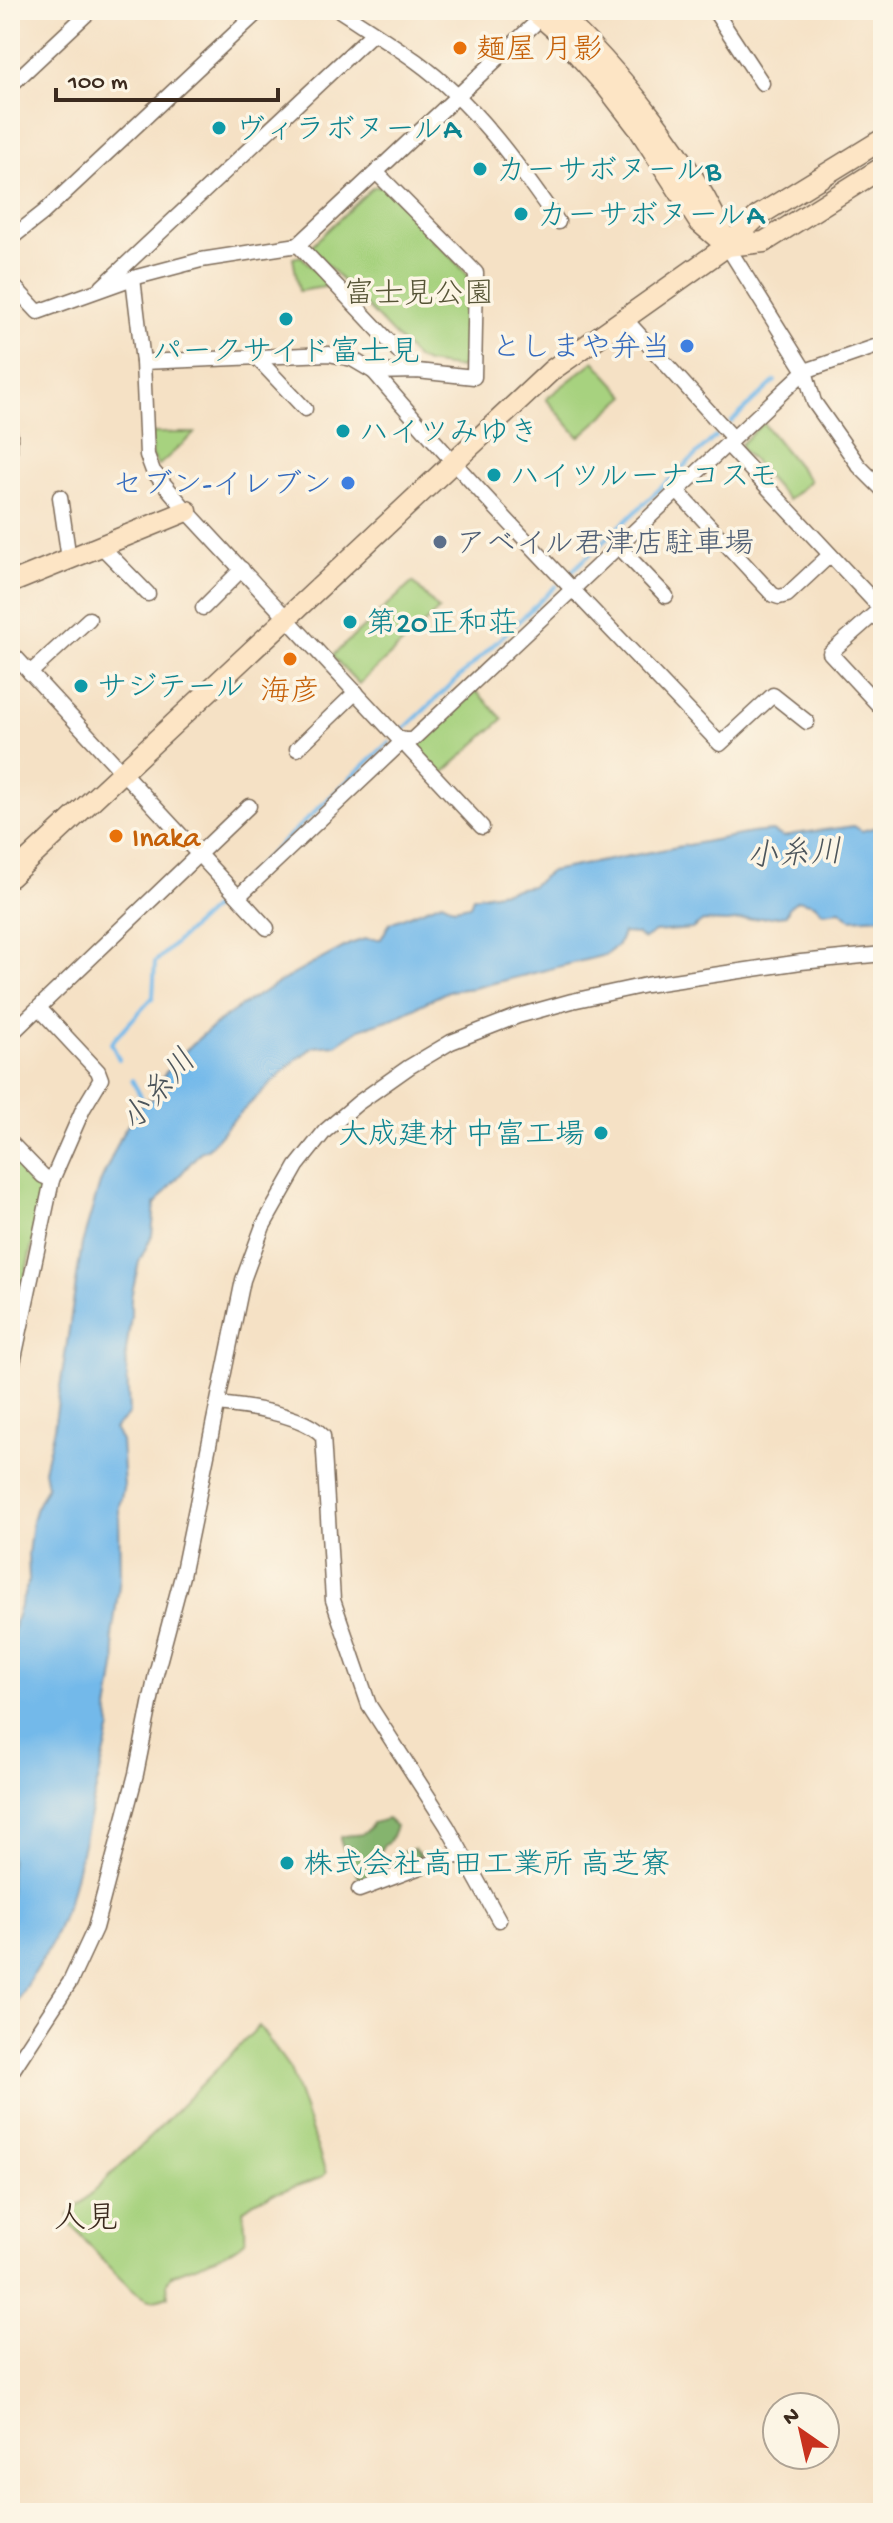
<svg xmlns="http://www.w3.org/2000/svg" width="893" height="2523" font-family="'Gochi Hand','Klee One',sans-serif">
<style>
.green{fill:#a7d27f;stroke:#717e4e;stroke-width:2}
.forest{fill:#85b46e;stroke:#606f46;stroke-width:2}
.water{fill:#73b9ea;stroke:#577284;stroke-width:2}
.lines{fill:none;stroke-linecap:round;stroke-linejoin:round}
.stream{stroke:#73b9ea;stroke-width:4}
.street-casing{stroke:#7c6a58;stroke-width:17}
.secondary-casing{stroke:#7c6a58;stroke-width:23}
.street{stroke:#fff;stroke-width:14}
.secondary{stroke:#fde5c5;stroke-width:20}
.food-dot{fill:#e8710a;stroke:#fcf5e5;stroke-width:3}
.culture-dot{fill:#0f9aa8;stroke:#fcf5e5;stroke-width:3}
.shop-dot{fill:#3f7fe0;stroke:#fcf5e5;stroke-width:3}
.service-dot{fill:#5c6f8a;stroke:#fcf5e5;stroke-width:3}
.labels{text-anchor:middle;stroke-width:7;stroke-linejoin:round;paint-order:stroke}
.food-label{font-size:30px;fill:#c56008;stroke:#fcf5e5;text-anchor:start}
.culture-label{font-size:30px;fill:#0d838f;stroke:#fcf5e5;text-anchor:start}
.park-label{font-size:30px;fill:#565436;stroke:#fcf5e5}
.shop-label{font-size:30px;fill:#366cbe;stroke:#fcf5e5;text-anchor:end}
.service-label{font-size:30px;fill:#4e5e75;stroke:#fcf5e5;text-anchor:start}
.water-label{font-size:32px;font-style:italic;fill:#4c555b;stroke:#fcf5e5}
.neighbourhood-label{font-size:32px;fill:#3b2a1e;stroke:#fcf5e5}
</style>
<rect width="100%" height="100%" fill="#fcf5e5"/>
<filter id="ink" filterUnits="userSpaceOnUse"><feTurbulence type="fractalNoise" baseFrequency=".0125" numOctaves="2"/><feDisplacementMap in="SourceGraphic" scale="16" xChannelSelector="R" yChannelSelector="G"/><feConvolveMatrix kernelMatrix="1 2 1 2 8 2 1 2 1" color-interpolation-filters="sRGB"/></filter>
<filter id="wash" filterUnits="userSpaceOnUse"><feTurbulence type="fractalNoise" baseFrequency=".006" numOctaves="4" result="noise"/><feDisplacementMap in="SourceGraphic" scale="32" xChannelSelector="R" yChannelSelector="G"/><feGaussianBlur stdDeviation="1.8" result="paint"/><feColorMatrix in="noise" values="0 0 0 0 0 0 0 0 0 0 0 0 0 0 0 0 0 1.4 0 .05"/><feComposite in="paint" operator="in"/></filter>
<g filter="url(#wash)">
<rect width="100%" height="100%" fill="#f5e1c5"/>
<g class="green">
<polygon points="384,186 467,274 465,363 461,368 426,363 416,358 310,247 373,187"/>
<polygon points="301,256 330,286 299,291 293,258"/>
<polygon points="594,361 626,396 579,437 546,399"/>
<polygon points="763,423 810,481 788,500 742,449 741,444"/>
<polygon points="150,433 195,433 158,466 152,455"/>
<polygon points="413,582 439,610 359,684 332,656"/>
<polygon points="476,691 503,719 440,776 416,747"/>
<polygon points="10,1149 45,1188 23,1285 18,1288 10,1284"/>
<path d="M 259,2026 L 290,2069 L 326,2173 L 321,2178 L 273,2194 L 254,2202 L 243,2210 C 244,2218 246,2229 245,2237 C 243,2252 185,2269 171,2275 L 167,2282 L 168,2296 C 162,2298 155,2301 150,2300 C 132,2298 82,2236 68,2221 L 68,2216 L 154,2133 Z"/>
</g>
<path class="forest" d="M 388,1819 L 396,1826 L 390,1841 L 382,1847 L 378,1861 L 389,1860 L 393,1855 L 414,1849 L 421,1857 L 367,1881 L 359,1878 L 341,1843 L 341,1837 C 355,1832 365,1840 372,1823 Z"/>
<path class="water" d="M 883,825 L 883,917 L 851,919 L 840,910 L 823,912 L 814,904 L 798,900 L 790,906 L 786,915 L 727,922 L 703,921 L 692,929 L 655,932 L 644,939 L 636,934 L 623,933 L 618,945 L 605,955 L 474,988 L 448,991 L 394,1018 L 360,1029 L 336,1045 L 313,1047 L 290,1065 L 230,1123 L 209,1148 L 200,1152 L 155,1204 L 152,1235 L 139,1262 L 131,1297 L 131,1316 L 126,1351 L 129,1414 L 114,1429 L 121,1441 L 124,1485 L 119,1507 L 120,1578 L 112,1636 L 116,1661 L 108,1710 L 111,1727 L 71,1894 L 52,1943 L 10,2012 L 10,1655 L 15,1621 L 29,1580 L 28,1554 L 32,1522 L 35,1510 L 47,1486 L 44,1470 L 54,1428 L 82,1244 L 100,1183 L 123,1132 L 146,1099 L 152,1100 L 160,1092 L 159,1082 C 202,1020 284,979 350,944 L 365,939 L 381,939 L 390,923 L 442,902 L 454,908 L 470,905 L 473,897 L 531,886 L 551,871 L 751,833 L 772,831 L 784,837 L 794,834 L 854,826 L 862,831 Z"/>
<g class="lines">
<g class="stream">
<polyline points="731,422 775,381"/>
<polyline points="571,572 716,436"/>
<polyline points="403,730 556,586"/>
<polyline points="240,882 389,742"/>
<polyline points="119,1059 111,1043 153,997 155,962 226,896"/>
<polyline points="132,1080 146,1106"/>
</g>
</g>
</g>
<g filter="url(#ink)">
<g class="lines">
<defs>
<g id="street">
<path d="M 339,10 C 365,27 391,43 416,61 C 474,103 517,163 558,222"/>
<polyline points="714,10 762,83"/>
<polyline points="10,86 91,10"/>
<polyline points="10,239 43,213 260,10"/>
<polyline points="298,245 417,371"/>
<polyline points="727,246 805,371 814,402 859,466 883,490"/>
<polyline points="133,278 143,362 147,455 153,471 187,511 398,738 404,740 409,749 482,827"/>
<polyline points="10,282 38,312 133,278 201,260 298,245 542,17"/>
<polyline points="102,287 373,33"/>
<polyline points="625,319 733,438"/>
<polyline points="257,358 305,409"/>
<polyline points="143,362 329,354 352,359 374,372 417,371 474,377 476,273 377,173"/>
<path d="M 374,372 C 484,501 604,621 720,744 L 773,695 L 807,722"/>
<polyline points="10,433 10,451"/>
<polyline points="727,444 883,611"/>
<polyline points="678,492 773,595 779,597 787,595 830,555"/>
<polyline points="60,497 69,559"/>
<polyline points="101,546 148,594"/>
<polyline points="619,547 666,596"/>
<polyline points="203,608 242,569"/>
<polyline points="881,608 830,653 883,710"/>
<polyline points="10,651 267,928"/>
<polyline points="30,673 89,619"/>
<polyline points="297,749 356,692"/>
<polyline points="239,896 404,740 412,740 805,371 883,344"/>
<polyline points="10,1035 249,806"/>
<polyline points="10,1142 43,1176 52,1180"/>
<polyline points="10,1291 25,1302"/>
<polyline points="10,1377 52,1180 83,1109 101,1079 98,1071 39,1008"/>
<path d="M 218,1404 C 248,1407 303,1414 323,1436 L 333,1600 L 369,1705 L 447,1826 L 499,1920"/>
<polyline points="359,1890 439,1860 463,1855"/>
<polyline points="10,2074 70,1982 95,1928 136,1774 156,1674 182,1576 243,1280 263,1226 297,1166 325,1131 358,1103 409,1067 451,1042 518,1016 572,1001 646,985 801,962 883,954"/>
</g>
<g id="secondary">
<polyline points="533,10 557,31 606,86 639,129 699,222 727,246 764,242 883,167"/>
<path d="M 554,10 C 616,66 695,164 726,242"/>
<polyline points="10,583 187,511"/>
<polyline points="10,877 552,370 727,246 758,216 883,139"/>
</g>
</defs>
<use href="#street" class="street-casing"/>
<use href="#secondary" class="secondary-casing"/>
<use href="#street" class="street"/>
<use href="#secondary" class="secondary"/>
</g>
</g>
<g class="food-dot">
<circle cx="460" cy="48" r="8"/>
<circle cx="290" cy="659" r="8"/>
<circle cx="116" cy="836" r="8"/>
</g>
<g class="culture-dot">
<circle cx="219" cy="128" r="8"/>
<circle cx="480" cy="169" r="8"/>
<circle cx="521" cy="214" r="8"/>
<circle cx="286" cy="319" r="8"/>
<circle cx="343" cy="431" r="8"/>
<circle cx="494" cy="475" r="8"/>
<circle cx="350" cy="622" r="8"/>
<circle cx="81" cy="686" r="8"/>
<circle cx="601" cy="1133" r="8"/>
<circle cx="287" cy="1863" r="8"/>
</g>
<g class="shop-dot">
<circle cx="687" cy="346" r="8"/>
<circle cx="348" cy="483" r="8"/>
</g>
<circle class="service-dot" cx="440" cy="542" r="8"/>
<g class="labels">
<g class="food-label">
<text x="476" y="58">麺屋 月影</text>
<text x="290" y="700" text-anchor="middle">海彦</text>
<text x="132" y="846">Inaka</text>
</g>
<g class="culture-label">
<text x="235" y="138">ヴィラボヌールA</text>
<text x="496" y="179">カーサボヌールB</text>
<text x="537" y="224">カーサボヌールA</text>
<text x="286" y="360" text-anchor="middle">パークサイド富士見</text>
<text x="359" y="441">ハイツみゆき</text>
<text x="510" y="485">ハイツルーナコスモ</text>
<text x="366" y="632">第20正和荘</text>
<text x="97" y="696">サジテール</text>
<text x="585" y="1143" text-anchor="end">大成建材 中富工場</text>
<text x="303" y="1873">株式会社高田工業所 高芝寮</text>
</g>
<g class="park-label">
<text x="419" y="302">富士見公園</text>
</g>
<g class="shop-label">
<text x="671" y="356">としまや弁当</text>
<text x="332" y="493">セブン-イレブン</text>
</g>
<g class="service-label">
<text x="456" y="552">アベイル君津店駐車場</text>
</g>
<g class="water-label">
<text transform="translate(794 852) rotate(-3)" y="11">小糸川</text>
<text transform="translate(157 1089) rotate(-49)" y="11">小糸川</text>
</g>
<g class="neighbourhood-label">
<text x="86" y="2227">人見</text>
</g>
</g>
<rect width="893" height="2523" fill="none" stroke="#fcf5e5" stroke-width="40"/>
<g transform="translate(801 2431) rotate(326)"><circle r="38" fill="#fcf5e5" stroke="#afa495" stroke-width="2"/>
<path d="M0-6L14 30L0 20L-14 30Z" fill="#c8321e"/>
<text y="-12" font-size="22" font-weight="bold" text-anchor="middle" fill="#3b2a1e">N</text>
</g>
<path d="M56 88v12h222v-12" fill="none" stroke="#3b2a1e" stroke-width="4"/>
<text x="68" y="88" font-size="24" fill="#3b2a1e" stroke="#fcf5e5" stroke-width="6" paint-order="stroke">100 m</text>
</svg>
